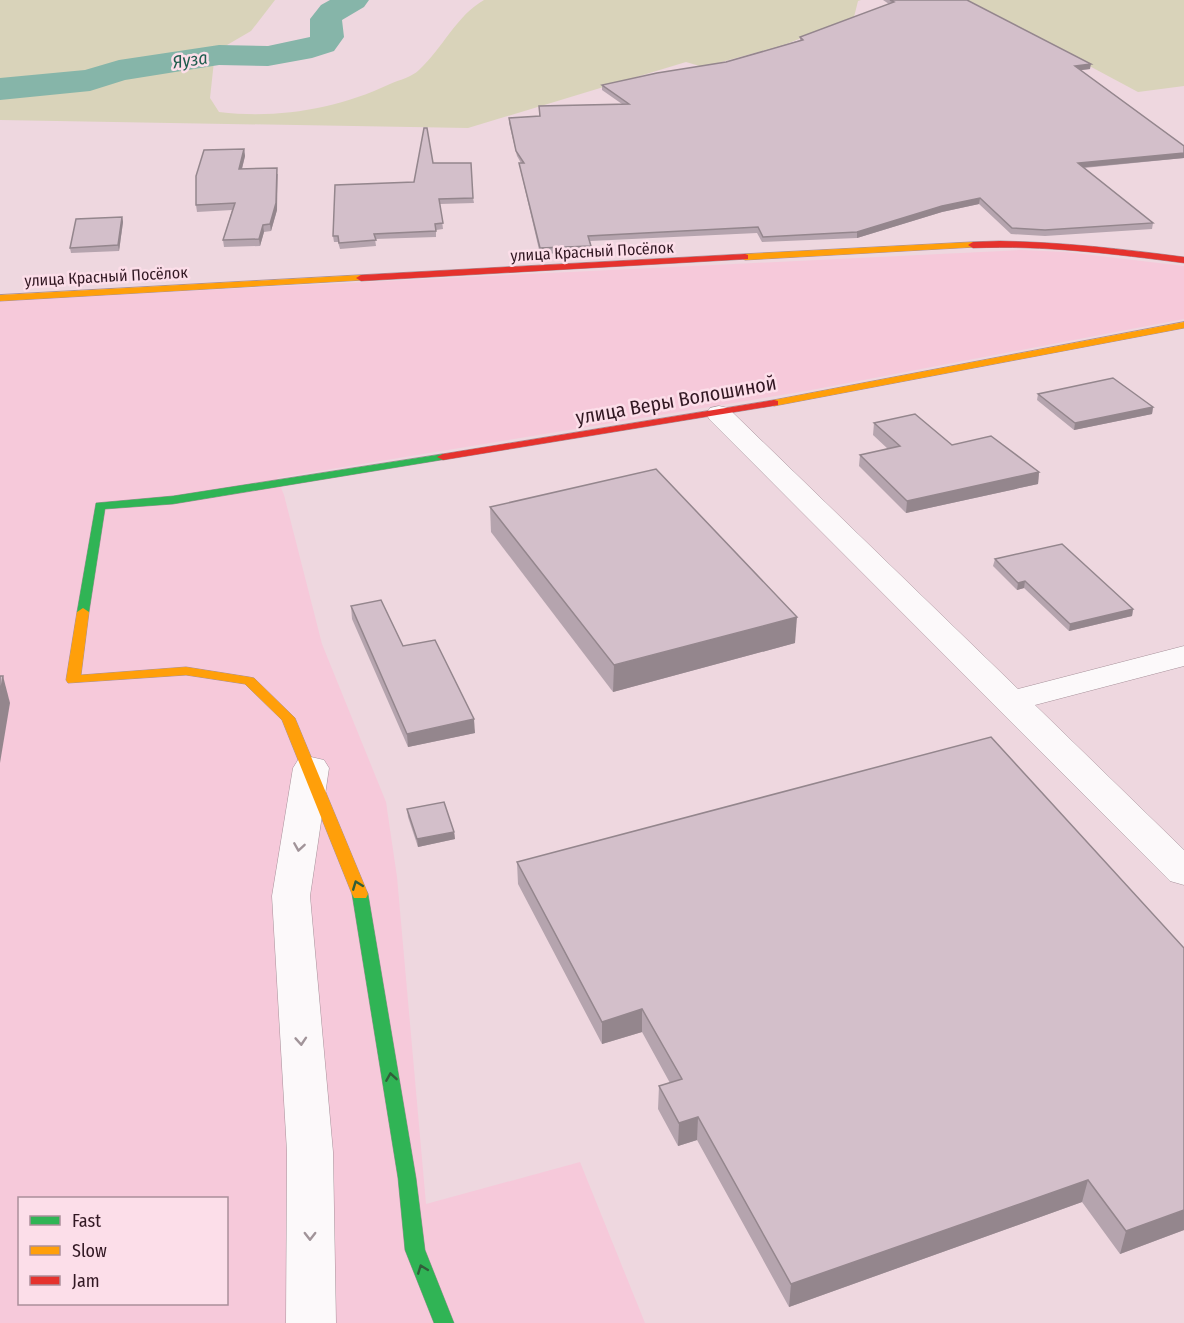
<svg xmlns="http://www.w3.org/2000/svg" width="1184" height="1323" font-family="'Fira Sans Condensed',sans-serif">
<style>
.built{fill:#f6c9da;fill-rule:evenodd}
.green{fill:#d9d3ba}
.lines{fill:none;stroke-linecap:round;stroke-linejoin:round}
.river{fill:#86b5a9;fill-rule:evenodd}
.street-casing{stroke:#a7919a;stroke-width:1}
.fast-casing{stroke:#a7919a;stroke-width:1}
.slow-casing{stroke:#a7919a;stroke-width:1}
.jam-casing{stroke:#a7919a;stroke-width:1}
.street{fill:#fcf9fa;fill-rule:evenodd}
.fast{fill:#30b455;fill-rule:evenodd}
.slow{fill:#ff9f0a;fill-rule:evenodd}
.jam{fill:#e5322d;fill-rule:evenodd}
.wall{fill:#b5a4ae}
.shaded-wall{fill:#94868d}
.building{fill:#d3bfca;stroke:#94868d;stroke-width:1.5}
.oneway{stroke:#a19499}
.oneway2{stroke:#315e3a}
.labels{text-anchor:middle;stroke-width:5;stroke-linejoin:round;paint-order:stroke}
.far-street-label{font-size:16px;fill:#321823;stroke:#fcdee9}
.far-water-label{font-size:18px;font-style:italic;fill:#1e5c4d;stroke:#fcdee9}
.street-label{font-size:20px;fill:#321823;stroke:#fcdee9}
</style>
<rect width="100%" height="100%" fill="#eed7df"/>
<path class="built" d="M 1021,250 L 1066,252 L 1184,266 L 1184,319 L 806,391 L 277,478 L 284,495 L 322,644 L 386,802 L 397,877 L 426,1204 L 580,1162 L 645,1323 L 0,1323 L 0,300 ZM 20,1198 L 226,1198 L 226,1304 L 20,1304 Z"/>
<g class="green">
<path d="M 0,0 L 275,0 L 251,31 L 215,52 L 210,98 L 219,112 C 278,119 337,109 390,84 C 399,80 412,77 419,70 C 443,48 456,16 484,0 L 861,0 L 858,1 L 854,17 L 784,45 L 703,67 L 686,62 L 468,128 L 0,120 Z"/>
<polygon points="966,0 1184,0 1184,86 1138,92"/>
</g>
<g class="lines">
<polygon class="river" points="330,0 369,0 364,7 342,20 344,37 334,51 312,58 268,66 219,65 125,80 90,91 0,100 0,78 85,70 119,60 219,45 268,46 310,37 310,19 321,5"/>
<defs>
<g id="street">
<polygon points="719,406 728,408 1018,689 1184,646 1184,666 1035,705 1184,850 1184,885 1170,881 710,420 706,414 710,408"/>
<polygon points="311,757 324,760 329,768 310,896 333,1152 336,1323 286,1323 287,1152 272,896 293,768 298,760"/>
</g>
<g id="fast">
<polygon points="443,454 449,457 447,459 173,504 105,509 89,612 83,616 77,612 96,503 173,496"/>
<polygon points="360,889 366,890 368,894 416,1178 425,1250 454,1323 434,1323 405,1250 398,1178 352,894 354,890"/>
</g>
<g id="slow">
<polygon points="973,242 976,243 976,247 745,260 740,257 745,254"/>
<polygon points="361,275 366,278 364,280 0,301 0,295"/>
<polygon points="1184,322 1184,328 774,406 769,403 774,400"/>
<polygon points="83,608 89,612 81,675 186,667 249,677 254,678 295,718 368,894 366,898 354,898 352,894 282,720 245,684 186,675 68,683 66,680 77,612"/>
</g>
<g id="jam">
<path d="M 1000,241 C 1062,242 1123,249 1184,257 L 1184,263 C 1114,254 1044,245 973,248 L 968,245 L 973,242 Z"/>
<polygon points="745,254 748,255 748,259 361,281 356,278 361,275"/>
<polygon points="774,400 778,401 778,405 443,460 437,457 443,454"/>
</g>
</defs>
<use href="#street" class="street-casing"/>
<use href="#fast" class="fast-casing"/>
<use href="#slow" class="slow-casing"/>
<use href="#jam" class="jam-casing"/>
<use href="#street" class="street"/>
<use href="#fast" class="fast"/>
<use href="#slow" class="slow"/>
<use href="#jam" class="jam"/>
</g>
<g class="wall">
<polygon points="883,0 967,0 1090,69 1080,70 1184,146 1184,158 1084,168 1153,223 1152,229 1045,236 1011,234 979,204 942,212 857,238 762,242 757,233 590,241 591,252 540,254 520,168 519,163 521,163 517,156 509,123 509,118 539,116 539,106 622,104 602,90 602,85 726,62 800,40 800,37 889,4"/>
<polygon points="244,149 245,156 242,169 278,174 277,210 271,231 264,232 260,246 224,247 223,240 232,210 197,212 196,205"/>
<polygon points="433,163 473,198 474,203 440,204 443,229 436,230 436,237 375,239 376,246 340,249 338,242 334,242 333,236 414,182"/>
<polygon points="122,217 123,222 119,251 71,253 70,248"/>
<polygon points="1038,394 1153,407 1152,414 1074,430 1037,400"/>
<polygon points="874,423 952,445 1039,472 1038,484 906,513 859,466 860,455 888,449 873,435"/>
<polygon points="490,507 795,643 613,692 491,532"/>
<polygon points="995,559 1133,609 1132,616 1069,631 1024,588 1017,590 993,566"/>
<polygon points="351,606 403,646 475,733 408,747 352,619"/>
<polygon points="407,809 454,832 455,839 418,847 408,817"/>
<polygon points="517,862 1184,1230 1120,1254 1082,1202 789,1307 697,1140 678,1146 658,1109 659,1086 670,1083 642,1032 602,1044 518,884"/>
</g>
<g class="shaded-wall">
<polygon points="1091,64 1090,69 1074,71 1075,66"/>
<polygon points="244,149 245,156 240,176 239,169"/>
<polygon points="1184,153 1184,158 1077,168 1078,163"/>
<polygon points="277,168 277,210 271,231 270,224"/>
<polygon points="980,198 979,204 942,212 857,238 857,232 942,206"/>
<polygon points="122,217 123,222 119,251 118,245"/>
<polygon points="263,225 264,232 260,246 259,239"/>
<polygon points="1153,407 1152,414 1074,430 1075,423"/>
<polygon points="1039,472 1038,484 906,513 907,501"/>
<polygon points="1025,581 1024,588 1017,590 1018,583"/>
<polygon points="1133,609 1132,616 1069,631 1070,624"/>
<polygon points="797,617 795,643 613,692 614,665"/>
<polygon points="3,676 10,703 0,763 0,696"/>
<polygon points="474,719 475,733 408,747 407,734"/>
<polygon points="454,832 455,839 418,847 417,839"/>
<polygon points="642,1009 642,1032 602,1044 602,1022"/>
<polygon points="698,1117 697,1140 678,1146 679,1123"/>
<polygon points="1088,1180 1082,1202 789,1307 791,1284"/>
<polygon points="1184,1210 1184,1230 1120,1254 1126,1231"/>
</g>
<g class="building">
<polygon points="890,0 967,0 1091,64 1075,66 1184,146 1184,153 1078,163 1153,223 1045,230 1012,228 980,198 942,206 857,232 763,237 758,227 588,236 591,246 540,248 519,163 524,163 516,151 509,118 540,116 539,106 629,104 602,85 657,73 726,62 803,40 800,37 894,2"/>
<polygon points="424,128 427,128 433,163 471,163 473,198 439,199 443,223 435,224 436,231 374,234 376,240 339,243 338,236 333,236 335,185 414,182"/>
<polygon points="244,149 239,169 277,168 276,203 270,224 263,225 259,239 223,240 235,203 196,205 196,176 204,150"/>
<polygon points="122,217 118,245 70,248 76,219"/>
<polygon points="1113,378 1153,407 1075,423 1038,394"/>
<polygon points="915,414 952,445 991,436 1039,472 907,501 860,455 900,446 874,423"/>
<polygon points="656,469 797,617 614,665 490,507"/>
<polygon points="1062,544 1133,609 1070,624 1025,581 1018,583 995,559"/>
<polygon points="381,600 403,646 435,640 474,719 407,734 351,606"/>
<polygon points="0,676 3,676 0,696"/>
<polygon points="991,737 1184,948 1184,1210 1126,1231 1088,1180 791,1284 698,1117 679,1123 659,1086 682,1079 642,1009 602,1022 517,862"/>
<polygon points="444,802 454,832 417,839 407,809"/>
</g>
<defs><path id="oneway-chevron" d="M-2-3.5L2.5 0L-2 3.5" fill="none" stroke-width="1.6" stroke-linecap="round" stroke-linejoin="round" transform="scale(1.5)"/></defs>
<g class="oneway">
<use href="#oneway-chevron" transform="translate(299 847) rotate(99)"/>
<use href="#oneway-chevron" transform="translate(301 1041) rotate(86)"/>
<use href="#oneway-chevron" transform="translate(310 1236) rotate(90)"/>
</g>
<g class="oneway2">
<use href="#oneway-chevron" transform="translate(357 885) rotate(-111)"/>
<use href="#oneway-chevron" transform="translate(391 1077) rotate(-99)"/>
<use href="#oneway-chevron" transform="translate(422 1269) rotate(-111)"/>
</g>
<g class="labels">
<g class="far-street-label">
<text transform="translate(592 251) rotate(-3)" y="6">улица Красный Посёлок</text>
<text transform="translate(106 276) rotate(-3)" y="6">улица Красный Посёлок</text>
</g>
<g class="far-water-label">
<text transform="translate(190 60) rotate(-8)" y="6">Яуза</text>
</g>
<g class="street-label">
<text transform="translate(676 400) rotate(-10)" y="7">улица Веры Волошиной</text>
</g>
</g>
<rect x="18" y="1197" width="210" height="108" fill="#fcdee9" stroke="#ab8f9a" stroke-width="1.5"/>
<rect x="30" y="1216" width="30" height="9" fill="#30b455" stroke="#ab8f9a" stroke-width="1.5"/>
<text x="72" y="1227" font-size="18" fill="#321823">Fast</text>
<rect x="30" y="1246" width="30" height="9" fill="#ff9f0a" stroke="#ab8f9a" stroke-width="1.5"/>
<text x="72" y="1257" font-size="18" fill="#321823">Slow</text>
<rect x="30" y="1276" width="30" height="9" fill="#e5322d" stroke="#ab8f9a" stroke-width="1.5"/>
<text x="72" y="1287" font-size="18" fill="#321823">Jam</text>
</svg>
